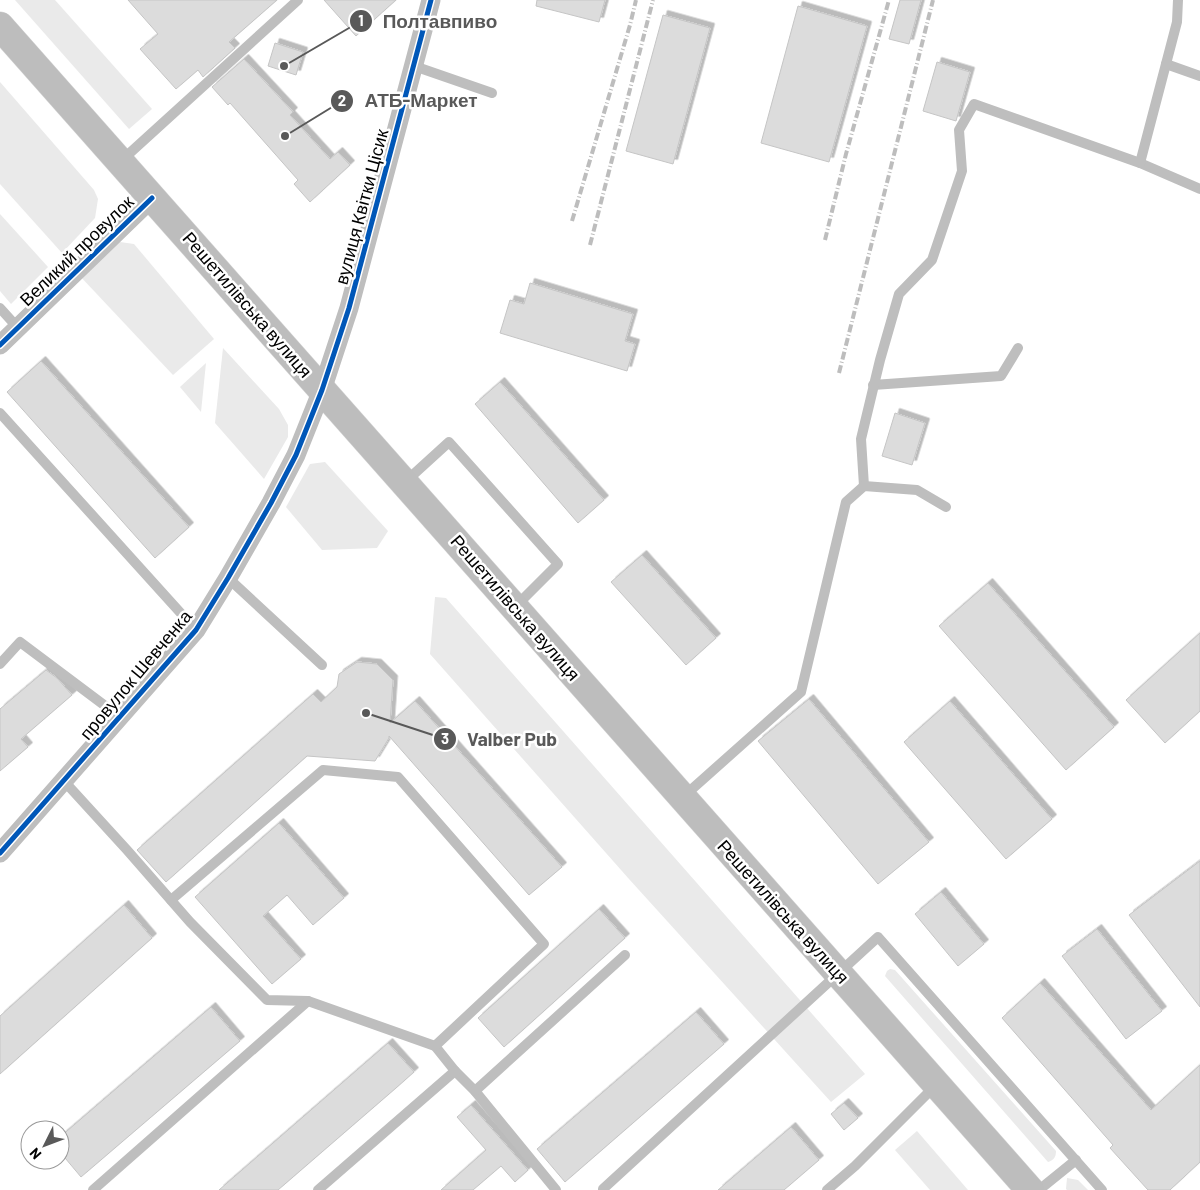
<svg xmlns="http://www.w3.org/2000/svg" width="1200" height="1190" font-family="Barlow,sans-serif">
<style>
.green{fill:#eaeaea}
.building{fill:#dcdcdc;stroke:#c5c5c5;filter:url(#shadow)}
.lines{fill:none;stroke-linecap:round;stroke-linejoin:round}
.primary-casing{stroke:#dbdbdb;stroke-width:29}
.lane{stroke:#bebebe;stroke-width:10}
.street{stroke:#bebebe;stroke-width:19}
.primary{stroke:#bdbdbd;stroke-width:28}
.rail{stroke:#bdbdbd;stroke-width:4;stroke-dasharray:8 2.5 1 2.5;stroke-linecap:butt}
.cycleway-casing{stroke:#fff;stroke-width:8}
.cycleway{stroke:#0057b8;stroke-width:5}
.labels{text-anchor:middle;stroke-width:5;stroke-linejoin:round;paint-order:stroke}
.street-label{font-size:18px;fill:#000;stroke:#fff}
.leader{fill:none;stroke:#595959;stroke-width:2}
.callout-dot{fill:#595959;stroke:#fff;stroke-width:2}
.mark-label{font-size:15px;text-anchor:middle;font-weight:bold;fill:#fff}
.callout-label{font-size:19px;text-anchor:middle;font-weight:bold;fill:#595959;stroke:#fff;stroke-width:5;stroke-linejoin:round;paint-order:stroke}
</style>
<defs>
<filter id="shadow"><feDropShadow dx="4.5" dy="-4.5" stdDeviation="0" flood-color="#0004"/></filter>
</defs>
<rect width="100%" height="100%" fill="#fff"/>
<g class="green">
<polygon points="15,0 55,0 152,109 129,129"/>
<polygon points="0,82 94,190 98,199 95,218 62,253 0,184"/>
<polygon points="0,214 48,267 11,304 0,291"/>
<polygon points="120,242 134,244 214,339 173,375 79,275 109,245"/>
<polygon points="223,348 279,409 288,425 288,437 264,479 215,423"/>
<polygon points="206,363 201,412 180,387"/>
<polygon points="325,462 388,531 377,548 322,550 286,507 310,464"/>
<polygon points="435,597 446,598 865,1074 831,1102 629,879 430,654"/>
<path d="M 890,969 L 895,970 L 1056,1151 C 1056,1157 1054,1160 1048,1162 L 885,976 L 887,971 Z"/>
<polygon points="917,1131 968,1190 930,1190 895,1150"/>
<polygon points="1067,1178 1078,1180 1088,1190 1067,1190 1066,1189"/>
</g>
<g class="building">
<polygon points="128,0 277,0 229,42 235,48 203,77 198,70 176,89 140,49 158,34"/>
<polygon points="324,0 396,0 356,36"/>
<polygon points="537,0 605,0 599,22 536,6"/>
<polygon points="900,0 921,0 909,44 889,39"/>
<polygon points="798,6 867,26 829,162 761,143"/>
<polygon points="663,15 710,28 673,164 626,151"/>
<polygon points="275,43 303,52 296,75 268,66"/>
<polygon points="244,59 293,112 290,115 330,159 338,152 350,165 310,202 294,184 298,180 230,103 228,105 212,87"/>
<polygon points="937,62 970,72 956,121 923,111"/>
<polygon points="530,283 633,314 625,341 635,344 627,371 500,333 510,300 524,304"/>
<polygon points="41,361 189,527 155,558 7,392"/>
<polygon points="500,382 604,500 578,523 475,404"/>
<polygon points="895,413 925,423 912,465 882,456"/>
<polygon points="642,555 716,638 686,665 611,582"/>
<polygon points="988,583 1114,727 1066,770 939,626"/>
<polygon points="1200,633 1200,711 1165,743 1126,700"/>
<polygon points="357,662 377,664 393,680 390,723 415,701 562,867 529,895 389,736 389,738 375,761 307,756 166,882 137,850 313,694 321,702 337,687 339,674"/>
<polygon points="46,670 57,678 72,695 21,739 28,747 0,771 0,709"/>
<polygon points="809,699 929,842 878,884 758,741"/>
<polygon points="950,701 1052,819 1006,859 904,742"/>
<polygon points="279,823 344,898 313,925 287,895 263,916 301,959 272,984 195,897"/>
<polygon points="1200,861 1200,1007 1129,915"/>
<polygon points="941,892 984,944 958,966 915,914"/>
<polygon points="124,905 152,938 0,1074 0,1016"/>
<polygon points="599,909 625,938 504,1047 478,1018"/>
<polygon points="1097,929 1162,1011 1126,1039 1062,956"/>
<polygon points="1040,983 1151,1110 1200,1065 1200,1162 1170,1190 1148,1190 1110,1148 1113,1145 1002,1018"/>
<polygon points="211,1007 240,1041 81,1177 60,1152 60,1137"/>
<polygon points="696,1012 724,1044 565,1182 537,1149"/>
<polygon points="388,1043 414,1072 396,1088 278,1190 219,1190"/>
<polygon points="844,1103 858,1118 844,1130 831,1114"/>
<polygon points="471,1105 528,1170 515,1182 501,1166 473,1190 441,1190 486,1150 457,1117"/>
<polygon points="791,1127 819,1160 784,1190 718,1190"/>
</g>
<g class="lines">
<defs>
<polyline id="primary" points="0,26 1030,1190"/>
</defs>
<use href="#primary" class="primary-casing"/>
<g class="lane">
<polyline points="1166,64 1200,76"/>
<polyline points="414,66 492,93"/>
<polyline points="121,161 298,0"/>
<polyline points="1140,163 1200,189"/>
<polyline points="0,308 18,328"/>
<polyline points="873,385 1001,376 1018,348"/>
<polyline points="0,413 196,630"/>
<polyline points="404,483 449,442 558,564 515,607"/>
<polyline points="864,486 861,439 880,360 899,294 932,260 962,171 959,130 974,104 1140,163 1177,22 1178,0"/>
<polyline points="228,578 322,665"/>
<polyline points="0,664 20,642 120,717"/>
<polyline points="64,781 127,850 190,922 267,1000 308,1001 435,1046 455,1071 475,1091 556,1190"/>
<polyline points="683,797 801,692 846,502 864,486 917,490 946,507"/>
<polyline points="171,900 323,770 398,777 544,944 435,1046"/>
<polyline points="475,1091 625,955"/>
<polyline points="603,1189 878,937 1102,1190"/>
<polyline points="93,1190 308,1001"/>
<polyline points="318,1190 455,1071"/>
<polyline points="827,1190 855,1166 936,1085"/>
<polyline points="1039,1190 1076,1160"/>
</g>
<g class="street">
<polyline points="0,345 152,198"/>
<polyline points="0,853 196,630 228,578 271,503 296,455 322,390 349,308 431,0"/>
</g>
<use href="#primary" class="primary"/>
<g class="rail">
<polyline points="572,221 630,25 636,0"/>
<polyline points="825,240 846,154 889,0"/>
<polyline points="590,245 653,0"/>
<polyline points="839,373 933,0"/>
</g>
<defs>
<g id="cycleway">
<polyline points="0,345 152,198"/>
<polyline points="0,853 196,630 228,578 271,503 296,455 322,390 349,308 431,0"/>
</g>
</defs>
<use href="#cycleway" class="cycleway-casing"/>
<use href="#cycleway" class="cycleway"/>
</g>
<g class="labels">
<g class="street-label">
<text transform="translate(362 207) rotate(-75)" y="6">вулиця Квітки Цісик</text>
<text transform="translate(77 251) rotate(-44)" y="6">Великий провулок</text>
<text transform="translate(247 305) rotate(49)" y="6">Решетилівська вулиця</text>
<text transform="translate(515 608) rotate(49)" y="6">Решетилівська вулиця</text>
<text transform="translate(136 675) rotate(-50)" y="6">провулок Шевченка</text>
<text transform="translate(783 912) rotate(48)" y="6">Решетилівська вулиця</text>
</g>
</g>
<path class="leader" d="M284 66L361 21M285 136L342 101M366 713L445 739"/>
<g class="callout-dot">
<circle cx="284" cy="66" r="5"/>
<circle cx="285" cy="136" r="5"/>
<circle cx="366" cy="713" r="5"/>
<circle cx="361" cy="21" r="12"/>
<circle cx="342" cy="101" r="12"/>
<circle cx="445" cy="739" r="12"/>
</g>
<g class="mark-label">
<text x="361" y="26">1</text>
<text x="342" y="106">2</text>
<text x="445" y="744">3</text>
</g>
<g class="callout-label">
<text x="440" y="28">Полтавпиво</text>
<text x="421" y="107">АТБ-Маркет</text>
<text x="512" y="746">Valber Pub</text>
</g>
<g transform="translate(45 1145) rotate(228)"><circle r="24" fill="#ffffff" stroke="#999999"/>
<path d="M0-4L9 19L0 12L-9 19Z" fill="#595959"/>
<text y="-8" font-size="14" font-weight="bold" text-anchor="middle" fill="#000000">N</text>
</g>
</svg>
